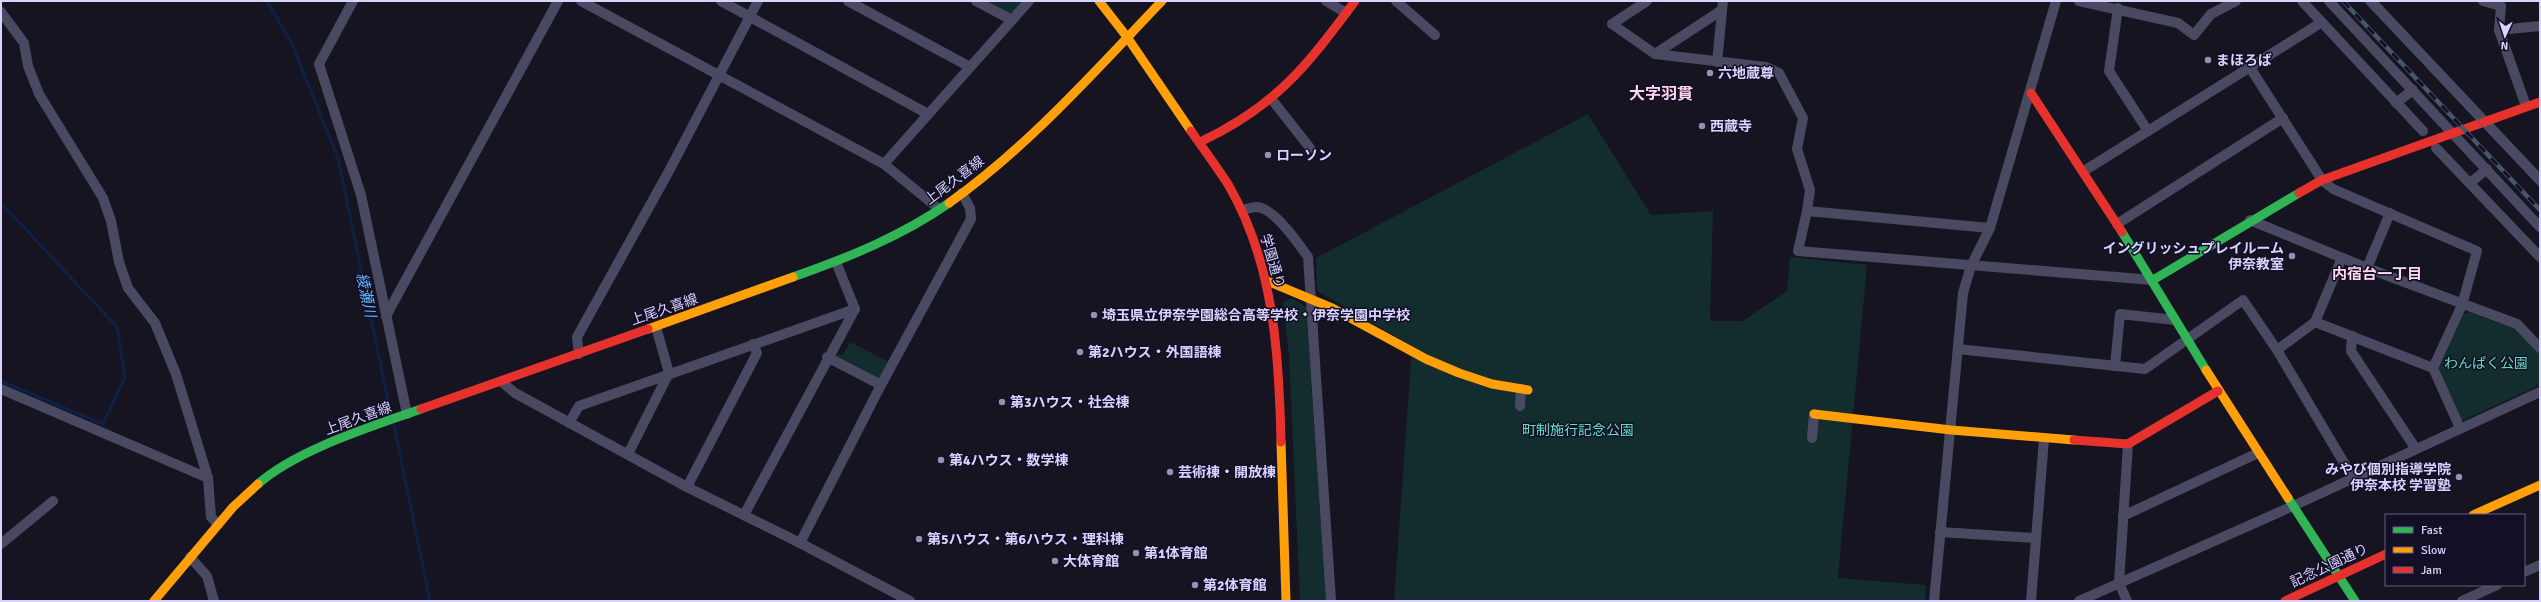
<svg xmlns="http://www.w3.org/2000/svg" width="2541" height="602" font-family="Signika,'Noto Sans JP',sans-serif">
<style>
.green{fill:#132c2d}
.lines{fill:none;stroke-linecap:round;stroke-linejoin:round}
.stream{stroke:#0d2144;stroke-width:3}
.street{stroke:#4a4962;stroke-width:10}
.fast{stroke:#30b455;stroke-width:9}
.slow{stroke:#ff9f0a;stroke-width:9}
.jam{stroke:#e5322d;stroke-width:9}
.tram{stroke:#43596b;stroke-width:1}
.rail-casing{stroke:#43596b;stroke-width:4.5}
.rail{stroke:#130f26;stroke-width:3;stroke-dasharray:9;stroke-linecap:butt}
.poi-dot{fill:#9591b1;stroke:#130f26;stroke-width:1.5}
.labels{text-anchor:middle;stroke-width:3;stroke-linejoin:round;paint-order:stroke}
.poi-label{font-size:14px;font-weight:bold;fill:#d9d4ff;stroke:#130f26;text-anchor:start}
.street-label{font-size:14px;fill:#d9d4ff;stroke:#130f26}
.park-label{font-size:14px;fill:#5fe0c0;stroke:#130f26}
.neighbourhood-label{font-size:15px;font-weight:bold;fill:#ffd6f0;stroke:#130f26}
.water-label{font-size:15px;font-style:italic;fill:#62b6ff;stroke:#130f26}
.quarter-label{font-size:16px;font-weight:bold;fill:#ffd6f0;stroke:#130f26}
</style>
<rect width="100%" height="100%" fill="#161421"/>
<g class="green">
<polygon points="986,1 1024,1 1014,13 1007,13"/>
<polygon points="1588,114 1651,215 1713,211 1710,321 1743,321 1787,291 1790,257 1867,265 1838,578 1926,585 1925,601 1394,601 1412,346 1317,291 1316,258"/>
<polygon points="1292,298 1306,307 1326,601 1300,601 1289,356 1283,302"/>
<polygon points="2469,312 2513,328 2540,354 2540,385 2464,420 2460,419 2438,366 2463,315"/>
<polygon points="850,342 889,362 880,377 876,379 837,357 837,353 842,356"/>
</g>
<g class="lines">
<g class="stream">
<polyline points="267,1 292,44 338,158 391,415"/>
<polyline points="1,203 117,327 125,377 103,424 1,381"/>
<polyline points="394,425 430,601"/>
</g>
<g class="street">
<polyline points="353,1 319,64 361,195 407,414"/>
<polyline points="581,1 884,164 939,209"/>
<polyline points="721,1 928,114"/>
<polyline points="848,1 970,67"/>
<polyline points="976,1 1012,20"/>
<polyline points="1326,1 1346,13"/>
<polyline points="1396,1 1435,35"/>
<polyline points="1647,1 1612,24 1655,54 1766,67 1779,73 1803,118 1797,149 1810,190 1807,211"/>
<polyline points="2079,1 2178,23 2194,35 2211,14 2236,1"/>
<polyline points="2302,1 2423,131"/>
<polyline points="2329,1 2540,227"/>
<polyline points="2371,1 2540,180"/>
<polyline points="2483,1 2501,6 2499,30 2526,106"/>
<polyline points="2118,8 2109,71 2148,131"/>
<polyline points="1,12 24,43 28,66 39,94 103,198 111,221 119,262 128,288 155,323 176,374 208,478 211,517 218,524"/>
<polyline points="2499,30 2540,26"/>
<polyline points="1655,54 1722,10"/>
<polyline points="1717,62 1723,1"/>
<polyline points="2249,66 2322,180 2333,189 2477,251 2462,305 2433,368"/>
<polyline points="1273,101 1310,148"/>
<polyline points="2396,103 2413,90"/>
<polyline points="2436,148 2540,257"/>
<polyline points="884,164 1029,1"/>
<polyline points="2084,171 2322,22"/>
<polyline points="2470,183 2487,169"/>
<path d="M 1242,210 C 1246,209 1252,207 1257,207 C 1274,208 1299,244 1308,257 L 1331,601"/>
<polyline points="2250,220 2367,268 2517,324 2540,348"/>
<polyline points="2117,224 2283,118"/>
<polyline points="1990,228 1807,211 1798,251 2153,280"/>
<polyline points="836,262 855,309"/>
<polyline points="2367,268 2390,213"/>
<polyline points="386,316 558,1"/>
<polyline points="2315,322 2433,368 2460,428"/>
<polyline points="2352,336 2351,351 2416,449"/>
<polyline points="1958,349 2145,369 2243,300 2277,350 2353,478"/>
<polyline points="2277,350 2315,322 2342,258"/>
<polyline points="579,354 577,337 669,171 758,1"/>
<polyline points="827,357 881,385"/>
<polyline points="2115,366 2120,314 2175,320"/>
<polyline points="502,382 515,393 687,487 800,543 910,601"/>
<polyline points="1,389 208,478"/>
<polyline points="1520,406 1521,389"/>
<polyline points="569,423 579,406 855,309"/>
<polyline points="1812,438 1814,414"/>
<polyline points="628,454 669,373 656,327"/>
<polyline points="687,487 757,353 753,344"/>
<polyline points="744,515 855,309"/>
<polyline points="2123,516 2258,453"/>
<polyline points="1940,532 2035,538"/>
<polyline points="800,543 881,385 971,219 970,208 962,193"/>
<polyline points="1,544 53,501"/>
<polyline points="190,557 207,576 214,601"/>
<polyline points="2524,572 2540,565"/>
<polyline points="1934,601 1963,293 1971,266 1990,228 2056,1"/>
<polyline points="2031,601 2044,439"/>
<polyline points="2079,601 2293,506 2540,392"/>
<polyline points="2127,601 2119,583 2128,444"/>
<polyline points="2462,601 2497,585"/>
</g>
<g class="fast">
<polyline points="2122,232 2206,370"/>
<path d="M 793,277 C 847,258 902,236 949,203"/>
<polyline points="2153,280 2299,193"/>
<path d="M 258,484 C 298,449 371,427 421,409"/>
<polyline points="2288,498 2355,601"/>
</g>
<g class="slow">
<polyline points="1099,1 1127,37 1191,131"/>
<path d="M 949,203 C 1029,146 1094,72 1162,1"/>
<polyline points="1267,281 1332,308 1426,359 1459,373 1492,384 1528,390"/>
<polyline points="648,329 793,277"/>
<polyline points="2206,370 2288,498"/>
<polyline points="1814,414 1951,430 2074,440"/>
<polyline points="1281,442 1286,601"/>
<polyline points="2473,515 2540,485"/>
<polyline points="154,601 233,507 258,484"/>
</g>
<g class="jam">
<polyline points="2031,93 2122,232"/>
<path d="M 1191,131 C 1204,150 1217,167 1229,186 C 1274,264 1279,354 1281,442"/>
<path d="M 1200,142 C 1276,106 1306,67 1355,1"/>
<polyline points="2299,193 2322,180 2540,102"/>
<polyline points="421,409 648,329"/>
<polyline points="2074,440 2128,444 2218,391"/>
<polyline points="2285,601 2386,554"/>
</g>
<polyline class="tram" points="2364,1 2540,187"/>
<defs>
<polyline id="rail" points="2343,1 2540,210"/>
</defs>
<use href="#rail" class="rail-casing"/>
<use href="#rail" class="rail"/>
</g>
<g class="poi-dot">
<circle cx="2208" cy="60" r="4"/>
<circle cx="1710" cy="73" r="4"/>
<circle cx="1702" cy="126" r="4"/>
<circle cx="1268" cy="155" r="4"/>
<circle cx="2292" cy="256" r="4"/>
<circle cx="1094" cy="315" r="4"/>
<circle cx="1080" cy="352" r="4"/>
<circle cx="1002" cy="402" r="4"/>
<circle cx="941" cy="460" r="4"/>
<circle cx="1170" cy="472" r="4"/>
<circle cx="2459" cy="477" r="4"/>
<circle cx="919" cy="539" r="4"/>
<circle cx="1136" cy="553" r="4"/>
<circle cx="1055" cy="561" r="4"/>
<circle cx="1195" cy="585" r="4"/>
</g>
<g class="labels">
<g class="poi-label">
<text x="2216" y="65">まほろば</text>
<text x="1718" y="78">六地蔵尊</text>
<text x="1710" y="131">西蔵寺</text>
<text x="1276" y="160">ローソン</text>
<text x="2284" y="253" text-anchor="end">イングリッシュプレイルーム<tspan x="2284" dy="16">伊奈教室</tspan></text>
<text x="1102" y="320">埼玉県立伊奈学園総合高等学校・伊奈学園中学校</text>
<text x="1088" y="357">第2ハウス・外国語棟</text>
<text x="1010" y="407">第3ハウス・社会棟</text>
<text x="949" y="465">第4ハウス・数学棟</text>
<text x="2451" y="474" text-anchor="end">みやび個別指導学院<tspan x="2451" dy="16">伊奈本校 学習塾</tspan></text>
<text x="1178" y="477">芸術棟・開放棟</text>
<text x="927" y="544">第5ハウス・第6ハウス・理科棟</text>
<text x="1144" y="558">第1体育館</text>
<text x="1063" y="566">大体育館</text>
<text x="1203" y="590">第2体育館</text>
</g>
<g class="street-label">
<text transform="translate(954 180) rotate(-37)" y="5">上尾久喜線</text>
<text transform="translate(1273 261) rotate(74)" y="5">学園通り</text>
<text transform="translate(664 309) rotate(-19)" y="5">上尾久喜線</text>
<text transform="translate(358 418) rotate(-20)" y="5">上尾久喜線</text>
<text transform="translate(2329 565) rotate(-25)" y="5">記念公園通り</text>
</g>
<g class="park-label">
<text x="2486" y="368">わんぱく公園</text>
<text x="1578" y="435">町制施行記念公園</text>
</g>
<g class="neighbourhood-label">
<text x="2377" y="279">内宿台一丁目</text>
</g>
<g class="water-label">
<text transform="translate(366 295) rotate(78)" y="5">綾瀬川</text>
</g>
<g class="quarter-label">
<text x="1661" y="99">大字羽貫</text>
</g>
</g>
<rect width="2541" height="602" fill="none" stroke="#d9d4ff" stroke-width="4"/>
<rect x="2385" y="514" width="140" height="72" fill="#130f26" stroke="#625e7d"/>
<rect x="2393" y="527" width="20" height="6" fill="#30b455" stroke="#625e7d"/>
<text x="2421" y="534" font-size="12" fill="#d9d4ff">Fast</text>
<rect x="2393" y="547" width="20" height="6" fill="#ff9f0a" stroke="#625e7d"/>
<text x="2421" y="554" font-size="12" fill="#d9d4ff">Slow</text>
<rect x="2393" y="567" width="20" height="6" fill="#e5322d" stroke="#625e7d"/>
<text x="2421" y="574" font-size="12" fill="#d9d4ff">Jam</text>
<g transform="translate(2505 36) rotate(183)" stroke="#130f26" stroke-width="3" paint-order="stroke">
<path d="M0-3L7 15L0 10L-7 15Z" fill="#d9d4ff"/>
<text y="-6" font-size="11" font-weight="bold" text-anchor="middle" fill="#d9d4ff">N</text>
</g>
</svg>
